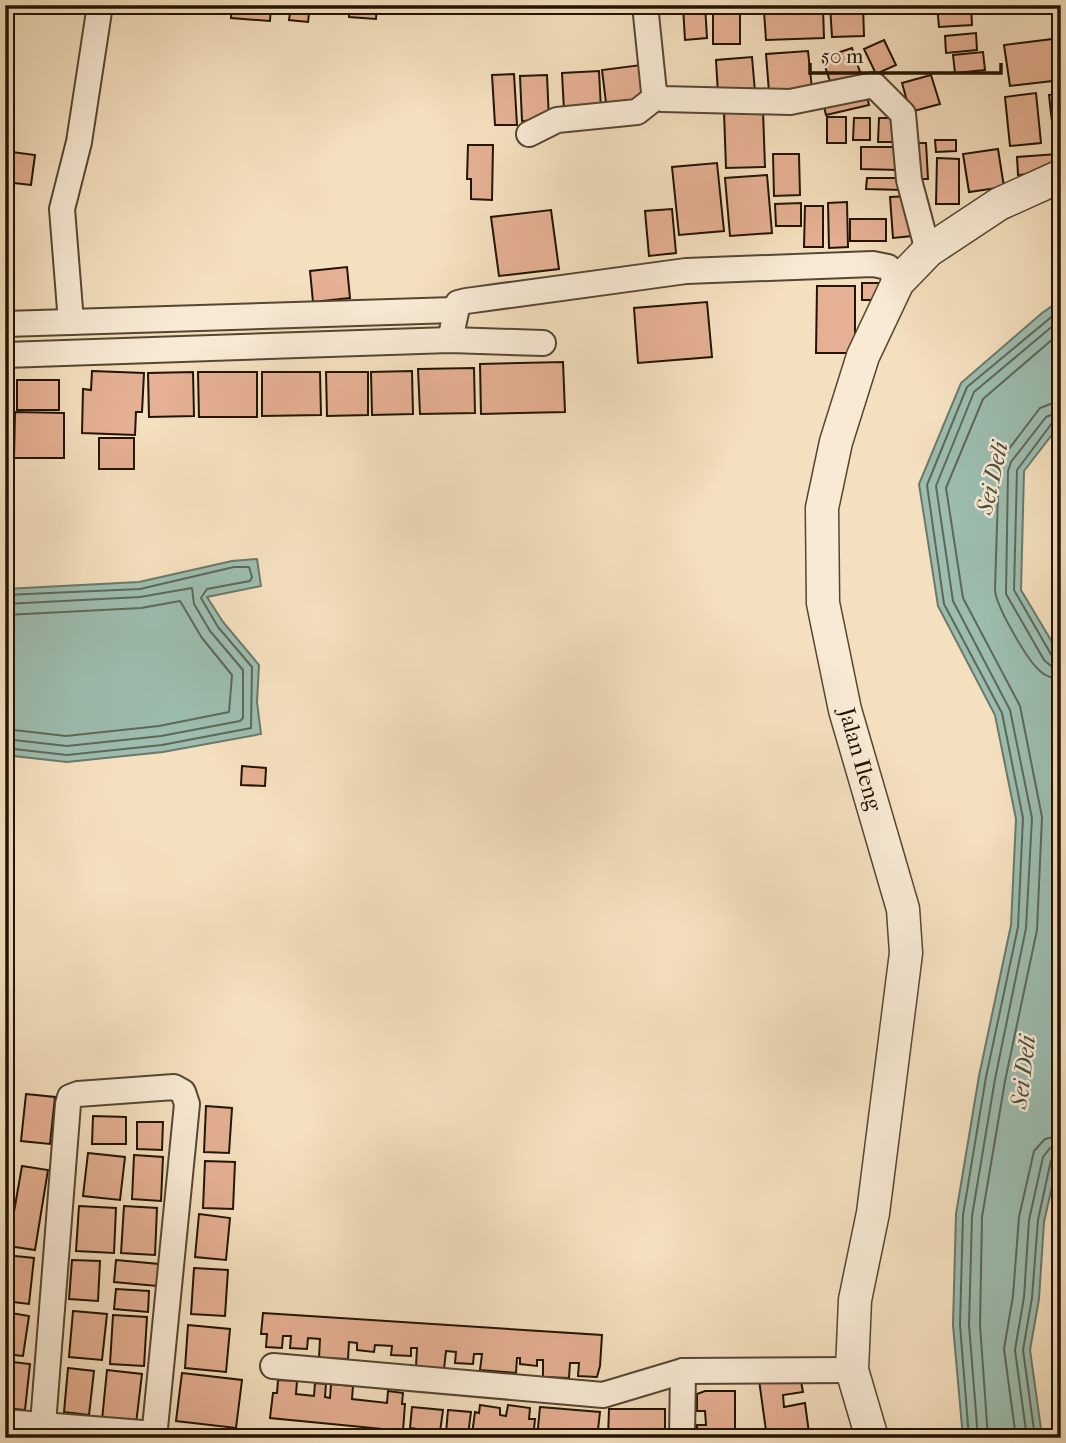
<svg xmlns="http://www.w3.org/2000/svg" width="1066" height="1443" font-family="'IM FELL French Canon',serif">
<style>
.water{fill:#9cbdaf;stroke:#6b796a;stroke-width:2}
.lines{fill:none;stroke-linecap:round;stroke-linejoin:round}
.shore{stroke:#5f6858;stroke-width:2}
.building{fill:#e5b093;stroke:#221402;stroke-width:2}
.minor-casing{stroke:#564731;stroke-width:28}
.tertiary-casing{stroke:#564731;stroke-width:35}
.minor{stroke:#f8ead5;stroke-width:24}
.tertiary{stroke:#f8ead5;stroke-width:32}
.labels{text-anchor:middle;stroke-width:5;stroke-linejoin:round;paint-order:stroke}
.street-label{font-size:23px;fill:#221402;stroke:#f8ead5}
.water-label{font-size:24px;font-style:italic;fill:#4d4f3f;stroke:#f8ead5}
</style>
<rect width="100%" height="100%" fill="#f4dfbe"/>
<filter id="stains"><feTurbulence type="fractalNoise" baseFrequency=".00286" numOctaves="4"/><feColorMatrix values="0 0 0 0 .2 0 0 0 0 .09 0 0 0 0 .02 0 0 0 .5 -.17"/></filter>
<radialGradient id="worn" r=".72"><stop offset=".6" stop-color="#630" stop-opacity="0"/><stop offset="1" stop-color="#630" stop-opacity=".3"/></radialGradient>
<g class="water">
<polygon points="1061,300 1061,423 1024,471 1021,590 1061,657 1061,1147 1044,1222 1039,1299 1030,1350 1041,1429 1046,1438 963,1438 953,1325 956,1214 979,1076 1011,925 1016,819 995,715 938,606 919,484 961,383 1042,313"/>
<polygon points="257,559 261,586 207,597 223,622 259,665 257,702 261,734 163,752 67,762 5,755 5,589 139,582 232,561"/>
</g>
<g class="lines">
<g class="shore">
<path d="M 1061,400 L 1040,408 L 999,462 L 995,590 C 996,606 1027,660 1040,671 C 1046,677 1053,678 1061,679"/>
<polyline points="1061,411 1046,417 1011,462 1008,471 1006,594 1044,660 1051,666 1061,668"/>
<polyline points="1061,420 1052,423 1017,470 1014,590 1052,656 1061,659"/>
<polyline points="5,595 140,589 234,567 249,567 252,577 250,581 207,589 201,598 218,627 252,667 251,728 162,745 67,755 5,748"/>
<polyline points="5,604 140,597 192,588 194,604 210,631 243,670 243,718 240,721 161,736 67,746 5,739"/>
<polyline points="5,615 141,608 180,601 202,638 232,675 229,712 159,726 66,736 5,729"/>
<polyline points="969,1438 960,1325 963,1215 986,1077 1018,927 1023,818 1002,713 944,604 927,485 967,387 1061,309"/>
<polyline points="978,1438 969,1325 972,1216 995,1079 1026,928 1032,818 1010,710 953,601 936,486 974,392 1061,319"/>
<polyline points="988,1438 980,1325 982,1217 1005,1081 1037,930 1042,817 1020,706 963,598 946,488 983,399 1061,332"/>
<polyline points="1016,1438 1004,1349 1013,1296 1019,1217 1034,1151 1045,1139 1061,1135"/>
<polyline points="1027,1438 1015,1350 1024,1297 1029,1220 1043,1157 1050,1148 1061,1146"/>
<polyline points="1037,1438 1034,1430 1023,1350 1032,1298 1038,1220 1051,1160 1061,1154"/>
</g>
</g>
<g class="building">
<polygon points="232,5 271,5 270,21 231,18"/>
<polygon points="291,5 310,5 308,22 289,20"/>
<polygon points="314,5 341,5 341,11 314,9"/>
<polygon points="350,5 377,5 376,19 349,17"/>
<polygon points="705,5 707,38 685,40 683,6"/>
<rect x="713" y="5" width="27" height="39"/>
<polygon points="830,5 863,5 864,36 832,37"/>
<polygon points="937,5 971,5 972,25 939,27"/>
<rect x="1015" y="5" width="40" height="5"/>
<polygon points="823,9 824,38 766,40 764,11"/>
<polygon points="976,33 977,50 946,53 945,36"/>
<polygon points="1061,38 1061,80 1010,86 1004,45"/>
<polygon points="884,40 896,65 876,74 864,49"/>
<polygon points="852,48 861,75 831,84 822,58"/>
<polygon points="808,51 812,89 769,92 766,54"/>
<polygon points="983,52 985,70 955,73 953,55"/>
<polygon points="752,57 755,92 718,94 716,60"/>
<polygon points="641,65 645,99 606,103 602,70"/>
<polygon points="599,71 601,109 564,111 562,73"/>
<polygon points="514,74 517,125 495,125 492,75"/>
<polygon points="547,75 549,120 522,121 520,76"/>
<polygon points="931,75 940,104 910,112 902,83"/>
<polygon points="865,88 869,105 826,115 822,98"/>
<polygon points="1036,93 1041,143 1010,146 1005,97"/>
<polygon points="1061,94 1061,148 1055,149 1049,95"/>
<polygon points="763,111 765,167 726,168 724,112"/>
<rect x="827" y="117" width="19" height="26"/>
<polygon points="854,118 870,118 870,140 853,140"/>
<polygon points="879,118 897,118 897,142 878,142"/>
<polygon points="935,140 956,140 956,151 936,152"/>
<polygon points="912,143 926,143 928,179 913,179"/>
<polygon points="468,145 493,145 492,200 471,199 471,179 467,179"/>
<polygon points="861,147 898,147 898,170 861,169"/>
<polygon points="998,149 1004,187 969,192 963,154"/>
<polygon points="5,151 35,155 31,185 5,182"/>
<polygon points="773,154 799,154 800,195 774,196"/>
<polygon points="1057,154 1058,172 1018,175 1017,157"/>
<polygon points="937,158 959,159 959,204 936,204"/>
<polygon points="717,163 724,231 679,235 672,167"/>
<polygon points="767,175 772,233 730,236 725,178"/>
<polygon points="867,178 903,178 903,190 866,189"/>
<polygon points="910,196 912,236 893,238 890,197"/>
<polygon points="847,202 848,247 829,248 828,203"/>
<polygon points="801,203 801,226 776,226 775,204"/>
<polygon points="805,206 823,206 823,247 804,247"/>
<polygon points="672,209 676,253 649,256 645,211"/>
<polygon points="551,210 559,269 499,276 491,217"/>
<rect x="850" y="219" width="36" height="22"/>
<polygon points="347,267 350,298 313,302 310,271"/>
<rect x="862" y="283" width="21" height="17"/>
<polygon points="817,286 855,286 855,353 816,353"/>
<polygon points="707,302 712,357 638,363 634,308"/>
<polygon points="563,362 565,412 481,414 480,364"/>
<polygon points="474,368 475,413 420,414 418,369"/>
<polygon points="92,371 144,373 142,412 136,412 135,435 82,433 83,389 91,390"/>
<polygon points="412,371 413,414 372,415 371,372"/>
<polygon points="193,372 194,416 149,417 148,373"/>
<polygon points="198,372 257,372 257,417 199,417"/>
<polygon points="262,372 320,372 321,415 262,416"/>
<polygon points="326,372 368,372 368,415 327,416"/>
<rect x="17" y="380" width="42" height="30"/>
<polygon points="15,412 64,413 64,458 14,458"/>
<polygon points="5,422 9,422 10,452 5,452"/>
<rect x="99" y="438" width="35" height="31"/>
<rect x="5" y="457" width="5" height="35"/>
<rect x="5" y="496" width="4" height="58"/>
<polygon points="242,766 266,768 265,786 241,785"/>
<polygon points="26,1094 55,1097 50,1144 21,1141"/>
<polygon points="206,1106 232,1108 229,1153 204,1152"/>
<polygon points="93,1116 126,1117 126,1144 92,1144"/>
<polygon points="137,1122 163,1122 162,1150 137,1149"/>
<polygon points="88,1153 125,1157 120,1200 83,1196"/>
<polygon points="134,1155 163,1157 161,1201 132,1199"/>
<polygon points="205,1161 235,1162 233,1209 203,1208"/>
<polygon points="22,1166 48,1170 35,1250 8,1246"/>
<polygon points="79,1206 116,1208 114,1253 76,1251"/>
<polygon points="124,1206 157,1208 155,1255 121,1253"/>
<polygon points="199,1214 230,1218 226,1260 195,1257"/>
<polygon points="5,1255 34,1258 29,1304 5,1301"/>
<polygon points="72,1260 100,1261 98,1301 69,1299"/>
<polygon points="116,1260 159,1264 157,1286 114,1282"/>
<polygon points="194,1268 228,1270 225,1316 191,1314"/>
<polygon points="116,1289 149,1291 148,1312 114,1309"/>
<polygon points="73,1311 107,1314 102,1360 69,1357"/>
<polygon points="5,1312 29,1316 23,1356 5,1354"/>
<polygon points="263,1313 602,1335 600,1366 597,1377 578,1376 579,1363 570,1363 569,1378 543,1377 543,1360 537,1360 537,1366 520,1364 520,1358 517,1358 516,1373 480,1370 482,1354 474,1354 473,1364 455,1363 456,1352 446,1351 444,1369 416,1367 417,1348 411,1348 411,1356 391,1355 392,1346 375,1345 374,1352 357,1350 357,1343 349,1342 348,1359 319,1358 320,1339 308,1338 307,1349 290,1348 291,1336 283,1336 282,1348 266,1347 267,1334 261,1334"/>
<polygon points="113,1315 147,1317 144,1366 110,1364"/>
<polygon points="188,1325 230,1329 226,1372 185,1368"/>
<polygon points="5,1361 30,1364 25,1410 5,1408"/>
<polygon points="68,1368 94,1371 89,1415 64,1412"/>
<polygon points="107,1370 142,1374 136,1424 102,1420"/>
<polygon points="182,1373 242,1380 236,1428 176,1421"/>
<polygon points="800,1376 803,1392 783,1395 784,1407 805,1403 809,1433 767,1438 759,1380"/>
<polygon points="278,1380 297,1381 296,1394 314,1396 315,1383 326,1384 325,1397 330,1398 331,1384 353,1386 352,1399 387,1403 388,1391 403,1393 402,1404 405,1404 403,1431 270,1418 273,1393 277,1393"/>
<polygon points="705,1391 735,1391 735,1438 697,1438 697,1425 706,1425 705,1411 697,1411 697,1394"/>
<polygon points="480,1405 500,1408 500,1415 506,1416 508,1405 530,1408 529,1419 535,1419 533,1438 472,1434 475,1412 479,1413"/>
<polygon points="412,1407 443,1410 440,1432 410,1428"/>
<polygon points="540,1407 600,1412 597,1438 537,1438"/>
<polygon points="609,1409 665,1409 665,1438 608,1438"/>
<polygon points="448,1410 471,1412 468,1435 446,1433"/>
<polygon points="176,1429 212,1432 211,1438 175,1438"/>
</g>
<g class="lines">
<defs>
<g id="minor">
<polyline points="645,5 654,92 662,99 790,102 874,85 903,114 909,180 928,251"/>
<polyline points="529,134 557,120 637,112 656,97"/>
<polyline points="71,322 62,209 79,142 100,5"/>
<polyline points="5,324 454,310"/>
<polyline points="450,340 458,303 466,301 686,271 873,264 888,267 898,282"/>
<polyline points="5,355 450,340 543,343"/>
<polyline points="273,1366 603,1395 683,1371 852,1370"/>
<polyline points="5,1422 155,1434"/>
<polyline points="43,1424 68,1104 70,1097 78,1094 174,1087 183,1092 187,1104 154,1438"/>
<polyline points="682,1438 683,1371"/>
</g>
<polyline id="tertiary" points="872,1438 852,1370 855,1300 873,1213 906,953 903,909 845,710 823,603 822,508 836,442 863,356 898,282 928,251 999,204 1061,176"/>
</defs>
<use href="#minor" class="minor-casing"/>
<use href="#tertiary" class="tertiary-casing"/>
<use href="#minor" class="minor"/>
<use href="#tertiary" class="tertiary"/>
</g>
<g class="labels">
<g class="street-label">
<text transform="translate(861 759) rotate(74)" y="8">Jalan Ileng</text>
</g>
<g class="water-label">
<text transform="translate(992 478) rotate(-77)" y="8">Sei Deli</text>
<text transform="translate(1023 1072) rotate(-83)" y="8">Sei Deli</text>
</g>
</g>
<rect width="1066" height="1443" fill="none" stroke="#f4dfbe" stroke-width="28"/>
<rect x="7" y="7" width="1052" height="1429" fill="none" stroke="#221402" stroke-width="3.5"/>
<rect x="14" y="14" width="1038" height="1415" fill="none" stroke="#221402" stroke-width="2"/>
<path d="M810 63v10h191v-10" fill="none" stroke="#221402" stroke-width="3.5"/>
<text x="821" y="63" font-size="21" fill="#221402" stroke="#f8ead5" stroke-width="5" paint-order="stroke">50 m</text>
<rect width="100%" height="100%" filter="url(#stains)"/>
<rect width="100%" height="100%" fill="url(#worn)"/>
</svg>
